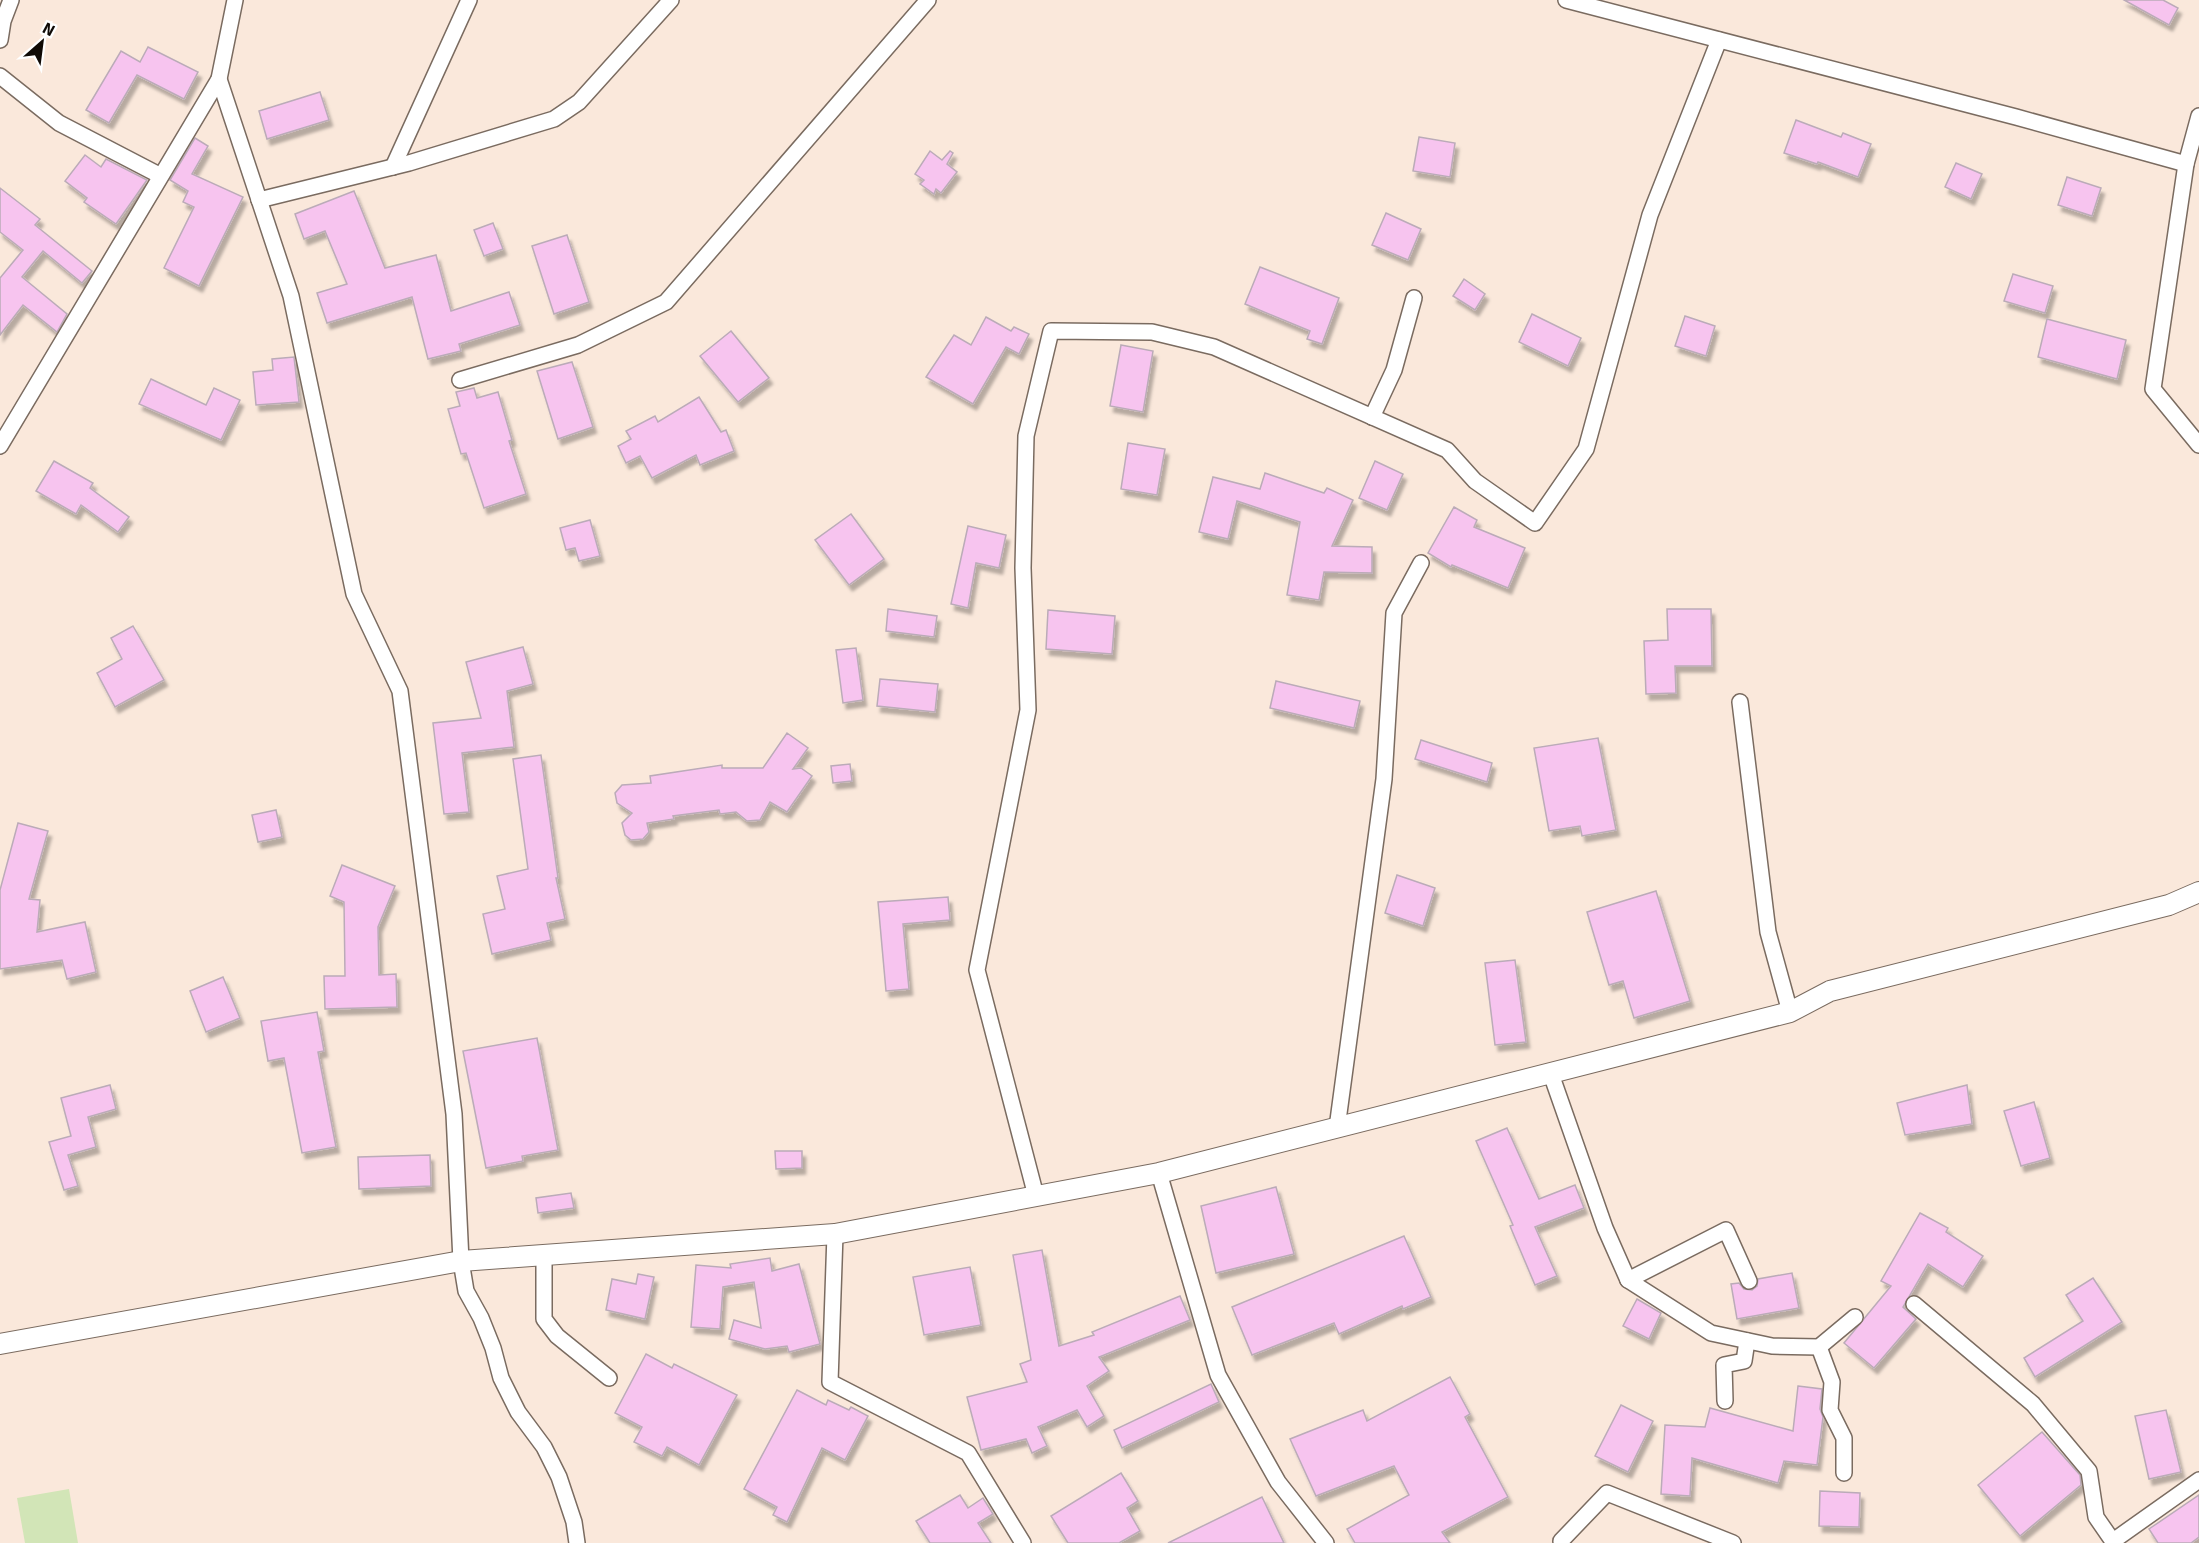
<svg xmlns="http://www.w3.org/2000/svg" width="2199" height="1543" font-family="Signika,sans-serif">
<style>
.green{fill:#d2e5b7}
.building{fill:#f7c4ef;stroke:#bbabb8;stroke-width:1.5;filter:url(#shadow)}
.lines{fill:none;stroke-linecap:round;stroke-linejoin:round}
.minor-casing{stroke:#7a6b60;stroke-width:18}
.tertiary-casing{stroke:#7a6b60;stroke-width:22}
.minor{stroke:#fff;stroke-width:15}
.tertiary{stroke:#fff;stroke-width:20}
</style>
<defs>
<filter id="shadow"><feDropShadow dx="3.5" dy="6" stdDeviation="1.5" flood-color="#0004"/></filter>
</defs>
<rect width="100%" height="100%" fill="#fae8db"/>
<polygon class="green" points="69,1489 78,1543 25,1543 17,1498"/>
<g class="building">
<polygon points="2124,0 2163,0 2178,8 2169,25"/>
<polygon points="148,47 198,72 184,99 137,75 109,123 86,110 121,51 140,62"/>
<polygon points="320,92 329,120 267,139 259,111"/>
<polygon points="1796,120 1841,137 1843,133 1871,144 1858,177 1818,162 1817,164 1784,153"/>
<polygon points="1419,137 1455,143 1450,177 1413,171"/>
<polygon points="195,138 208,146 192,174 243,197 199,286 164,268 194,207 183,202 188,191 170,180"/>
<polygon points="930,151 942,160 950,151 953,153 947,164 957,172 941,193 936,189 934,194 920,184 924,180 915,174"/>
<polygon points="85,155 101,167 106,159 147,180 116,224 84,202 87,198 65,181"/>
<polygon points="1956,163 1982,174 1971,199 1945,187"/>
<polygon points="2067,177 2101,188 2092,216 2058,205"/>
<polygon points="0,188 40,219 35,225 92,271 82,283 43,251 22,277 67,314 57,332 23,305 0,335 0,278 23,250 0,232"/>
<polygon points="354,191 385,268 436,255 451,311 509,292 520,325 459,344 461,351 428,359 412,297 327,323 317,293 347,284 325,231 304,239 295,214"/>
<polygon points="1386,213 1421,229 1408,260 1372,245"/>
<polygon points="493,223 503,249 484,256 474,230"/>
<polygon points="567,235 589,302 554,314 532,246"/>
<polygon points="1260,267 1339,298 1322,344 1307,339 1310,331 1245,304"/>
<polygon points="2013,274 2053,286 2045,313 2004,301"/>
<polygon points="1464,279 1485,294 1475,310 1453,296"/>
<polygon points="1532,314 1581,338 1568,366 1519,342"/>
<polygon points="1685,316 1715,326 1706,356 1675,346"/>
<polygon points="986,317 1011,331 1014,327 1029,334 1019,354 1006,347 973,404 926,377 954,335 971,345"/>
<polygon points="2047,319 2126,340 2117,379 2038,357"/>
<polygon points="731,331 769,378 738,402 700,356"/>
<polygon points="1121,345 1153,351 1143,412 1110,406"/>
<polygon points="294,357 299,402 256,405 253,372 273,370 272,359"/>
<polygon points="572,362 593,427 558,439 537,371"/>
<polygon points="151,379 206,405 214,388 240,400 221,440 139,404"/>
<polygon points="474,388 477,398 498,392 512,440 509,441 526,494 484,508 466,453 461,454 448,409 460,406 456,392"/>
<polygon points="699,397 721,432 726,430 734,451 700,465 696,455 652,478 640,456 626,463 618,446 631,439 626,431 655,416 658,422"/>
<polygon points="1128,443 1165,449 1157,495 1121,489"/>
<polygon points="54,461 93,483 90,488 129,517 118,532 81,505 76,514 36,491"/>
<polygon points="1375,461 1403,474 1387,510 1359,498"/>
<polygon points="1265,473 1324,493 1327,488 1353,500 1332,546 1372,547 1372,573 1324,572 1319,600 1287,595 1300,522 1237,501 1228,539 1199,532 1213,477 1260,489"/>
<polygon points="1454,507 1477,520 1474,527 1525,548 1508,588 1452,565 1451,567 1428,553"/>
<polygon points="851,514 884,559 849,585 815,540"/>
<polygon points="590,520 600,556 579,561 575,548 566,550 560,528"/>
<polygon points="968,526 1006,535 999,568 976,563 968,608 951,604"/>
<polygon points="888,609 937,616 934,637 886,631"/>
<polygon points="1667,609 1711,609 1712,666 1675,666 1676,693 1646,694 1644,641 1668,640"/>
<polygon points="1048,610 1115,616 1112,654 1046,649"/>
<polygon points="133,626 164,680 115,707 97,673 122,659 111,638"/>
<polygon points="523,647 533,684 507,691 514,747 462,753 469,812 444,814 433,723 481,718 466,662"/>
<polygon points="856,648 863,700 843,703 836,650"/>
<polygon points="880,679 938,684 935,712 877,706"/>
<polygon points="1276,681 1360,701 1354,728 1270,708"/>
<polygon points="787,733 808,748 793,769 801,768 812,776 787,812 770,802 760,820 747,821 736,812 720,814 719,810 673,816 674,819 647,823 649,832 643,839 631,840 625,835 622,823 632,813 617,803 615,793 622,785 651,783 650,776 722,765 722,768 763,768"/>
<polygon points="1598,738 1616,830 1582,836 1580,826 1549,831 1534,748"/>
<polygon points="1421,740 1492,763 1487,782 1415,759"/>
<polygon points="541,755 558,878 556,878 565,919 547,923 551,940 492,954 483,914 505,909 497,876 528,869 513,759"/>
<polygon points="850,764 852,781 833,783 831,766"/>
<polygon points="276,810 282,837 258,842 252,815"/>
<polygon points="18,823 48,831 29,899 40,900 37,932 85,922 96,972 67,979 62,960 0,969 0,890"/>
<polygon points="342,865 395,886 378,927 379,975 396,974 397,1007 325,1009 324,976 345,976 344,902 330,896"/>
<polygon points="1397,875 1435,888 1423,926 1385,913"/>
<polygon points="1656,891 1690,1001 1634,1018 1623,981 1609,985 1587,912"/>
<polygon points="948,897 950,920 903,924 909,989 886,991 878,902"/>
<polygon points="1515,960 1526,1042 1495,1045 1485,963"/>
<polygon points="223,977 240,1018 206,1032 190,991"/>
<polygon points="317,1012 324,1051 318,1052 336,1147 302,1153 284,1058 268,1061 261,1021"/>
<polygon points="537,1038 558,1150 522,1156 523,1161 486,1168 463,1051"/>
<polygon points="110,1085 116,1109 88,1117 96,1147 68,1155 78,1186 64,1190 49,1142 71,1136 61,1098"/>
<polygon points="1967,1085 1972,1124 1905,1135 1897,1103"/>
<polygon points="2034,1102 2050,1158 2021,1166 2004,1111"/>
<polygon points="1507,1128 1539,1199 1575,1185 1584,1208 1535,1227 1557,1276 1535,1285 1510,1226 1513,1225 1476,1141"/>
<polygon points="775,1151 802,1151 802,1168 776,1169"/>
<polygon points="430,1155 431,1186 359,1189 358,1157"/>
<polygon points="1276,1187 1294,1254 1216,1273 1201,1206"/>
<polygon points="571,1193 574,1208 538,1213 536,1198"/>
<polygon points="1920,1213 1948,1228 1946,1232 1983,1256 1963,1287 1928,1264 1903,1307 1916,1319 1874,1368 1844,1343 1891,1286 1881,1281"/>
<polygon points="1404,1236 1431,1297 1403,1309 1402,1306 1339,1334 1334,1323 1252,1355 1232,1307"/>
<polygon points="1042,1250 1059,1346 1094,1335 1092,1332 1180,1296 1190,1320 1099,1357 1109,1371 1087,1386 1104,1416 1087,1427 1077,1410 1038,1427 1047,1446 1032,1453 1026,1439 981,1450 967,1397 1027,1382 1020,1364 1031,1360 1013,1255"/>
<polygon points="770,1258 772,1271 799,1264 820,1344 789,1352 787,1346 765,1349 729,1339 734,1320 761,1328 754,1282 723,1287 720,1329 691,1327 696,1265 731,1268 730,1264"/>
<polygon points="970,1267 981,1325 924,1335 913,1277"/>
<polygon points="1792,1273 1799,1308 1737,1319 1731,1284 1739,1283 1744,1289 1752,1290 1757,1286 1758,1279"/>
<polygon points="638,1274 654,1277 645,1319 606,1310 612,1279 636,1284"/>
<polygon points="2093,1278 2122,1322 2035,1377 2024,1358 2083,1321 2066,1295"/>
<polygon points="1637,1299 1661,1313 1649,1339 1623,1326"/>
<polygon points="646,1354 672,1368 674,1364 737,1395 699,1465 667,1447 662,1456 634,1442 642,1427 615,1413"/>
<polygon points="1450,1377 1470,1414 1465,1417 1508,1497 1442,1532 1450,1543 1355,1543 1347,1529 1409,1495 1394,1466 1316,1496 1290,1439 1363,1410 1367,1421"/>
<polygon points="1211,1384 1219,1402 1122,1448 1114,1430"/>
<polygon points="1798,1386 1822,1389 1820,1409 1823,1417 1817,1465 1784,1461 1778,1483 1692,1458 1690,1496 1661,1494 1665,1425 1705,1427 1710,1408 1793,1431"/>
<polygon points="797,1390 826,1405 828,1400 849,1410 851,1407 868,1416 845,1460 822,1448 787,1522 773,1515 777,1507 744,1489"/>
<polygon points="1621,1405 1653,1421 1628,1472 1595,1456"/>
<polygon points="2166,1410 2181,1472 2149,1479 2135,1416"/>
<polygon points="2042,1432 2080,1475 2081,1485 2020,1536 1978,1485"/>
<polygon points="1121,1473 1138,1501 1127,1508 1140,1531 1119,1543 1068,1543 1051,1516"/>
<polygon points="1820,1491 1860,1493 1859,1527 1819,1526"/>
<polygon points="960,1495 968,1508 983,1498 993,1514 978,1523 991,1543 930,1543 916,1521"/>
<polygon points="2199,1495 2199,1537 2191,1543 2158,1543 2149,1529"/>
<polygon points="1262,1497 1284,1543 1168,1543"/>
</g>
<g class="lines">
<defs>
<g id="minor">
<polyline points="1566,0 2016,117 2186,164"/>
<polyline points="0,40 3,21 11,0"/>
<polyline points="0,76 59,123 159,175"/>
<polyline points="219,79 291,296 354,594 400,691 454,1114 461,1261 466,1291 481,1318 493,1348 501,1378 518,1412 544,1447 559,1477 574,1522 577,1543"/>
<polyline points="2199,116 2186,164 2153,389 2199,445"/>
<polyline points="393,167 469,0"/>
<polyline points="259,200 409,163 554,119 579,102 671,0"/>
<polyline points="460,380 578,345 666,302 928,0"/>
<polyline points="1372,417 1394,370 1414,298"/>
<polyline points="0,446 219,79 235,0"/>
<polyline points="1740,702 1768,932 1790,1012"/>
<polyline points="1551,1074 1605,1228 1628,1280 1711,1333 1772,1346 1819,1347 1855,1317"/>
<polyline points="1337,1128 1384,779 1394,613 1421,563"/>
<polyline points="1159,1173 1218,1375 1278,1482 1326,1543"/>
<polyline points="1036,1196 977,970 1028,710 1023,568 1026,436 1051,331 1152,332 1214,347 1447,450 1475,481 1535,523 1586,449 1650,215 1719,40"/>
<polyline points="835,1234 830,1382 968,1453 1023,1543"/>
<polyline points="544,1255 544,1319 557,1336 609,1378"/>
<polyline points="1628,1280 1726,1230 1749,1281"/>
<polyline points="1914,1304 2033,1404 2089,1471 2096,1517 2114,1543"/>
<polyline points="1819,1347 1832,1382 1830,1410 1844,1438 1844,1473"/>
<polyline points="1725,1401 1724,1365 1744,1361 1747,1341"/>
<polyline points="1561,1541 1607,1493 1733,1543"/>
<polyline points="2113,1541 2199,1480"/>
</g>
<polyline id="tertiary" points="0,1344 461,1261 835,1234 1159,1173 1790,1012 1830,991 2169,905 2199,892"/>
</defs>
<use href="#minor" class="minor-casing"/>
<use href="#tertiary" class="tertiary-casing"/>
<use href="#minor" class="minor"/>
<use href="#tertiary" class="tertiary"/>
</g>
<g transform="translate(42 42) rotate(28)" stroke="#ffffff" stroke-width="4.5" paint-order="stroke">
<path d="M0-4.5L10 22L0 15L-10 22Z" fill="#0f0a06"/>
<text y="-9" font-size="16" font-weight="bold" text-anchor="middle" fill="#0f0a06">N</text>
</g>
</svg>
